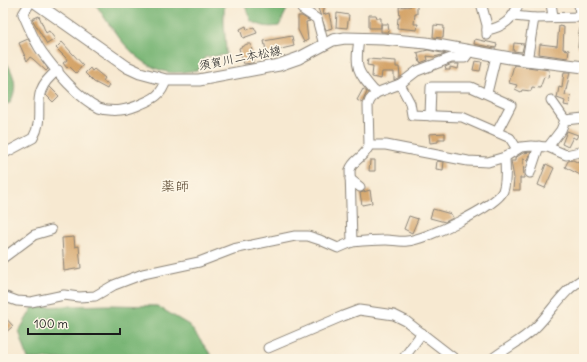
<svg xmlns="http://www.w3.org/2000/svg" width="587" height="362" font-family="Delius,'Klee One',sans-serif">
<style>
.forest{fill:#78b575;stroke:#4a6848}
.building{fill:#d29f61}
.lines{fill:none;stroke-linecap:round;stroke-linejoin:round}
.minor-casing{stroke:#8a8276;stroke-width:11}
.major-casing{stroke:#8a8276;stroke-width:13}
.minor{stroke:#fff;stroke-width:9}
.major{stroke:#fff;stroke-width:11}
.labels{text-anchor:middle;stroke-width:3.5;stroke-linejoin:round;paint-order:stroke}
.street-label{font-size:12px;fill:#1c1c1c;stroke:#fcf5e5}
.quarter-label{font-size:14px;fill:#5c4a34;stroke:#fcf5e5}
</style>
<rect width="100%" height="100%" fill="#fcf5e5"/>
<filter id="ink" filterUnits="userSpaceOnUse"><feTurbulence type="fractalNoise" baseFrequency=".025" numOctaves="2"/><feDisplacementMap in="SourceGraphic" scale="8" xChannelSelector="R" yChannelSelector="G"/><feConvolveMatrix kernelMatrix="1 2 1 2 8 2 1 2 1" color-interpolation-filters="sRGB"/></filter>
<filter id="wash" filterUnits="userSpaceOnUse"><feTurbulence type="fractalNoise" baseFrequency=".012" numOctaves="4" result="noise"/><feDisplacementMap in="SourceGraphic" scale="16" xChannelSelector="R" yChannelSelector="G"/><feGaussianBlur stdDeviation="0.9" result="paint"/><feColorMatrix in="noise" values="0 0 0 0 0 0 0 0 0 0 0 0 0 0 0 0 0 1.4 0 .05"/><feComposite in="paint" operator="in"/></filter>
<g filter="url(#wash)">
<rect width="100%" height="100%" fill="#f7e9d1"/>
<g class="forest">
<path d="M 95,3 L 225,3 C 222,20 226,37 226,55 L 205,57 L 198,70 C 188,71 176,74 167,72 C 134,65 112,29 95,3 Z"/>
<path d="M 237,3 L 290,3 L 279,26 C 267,28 261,26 251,21 L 244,3 Z"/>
<path d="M 3,57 C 14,74 19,85 10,103 L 3,105 Z"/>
<polygon points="108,305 157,306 189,325 214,359 28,359 19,331 33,307"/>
</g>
<g id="blocks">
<g class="building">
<polygon points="316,3 325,3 323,15 329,13 332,28 326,30"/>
<polygon points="411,3 417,3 417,14 415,14 414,24 418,24 417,30 397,28 398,18 400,18 399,7 411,6"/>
<polygon points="337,13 349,15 347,28 336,27"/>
<polygon points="369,15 376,15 377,18 381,18 381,28 369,28"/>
<polygon points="39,16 46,33 49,31 55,39 47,44 32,19"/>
<polygon points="298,16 302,16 310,21 306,22 308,40 304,42 298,30"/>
<polygon points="381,24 388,24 389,32 381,32"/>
<polygon points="434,25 444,26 443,38 433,37"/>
<polygon points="581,25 584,25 584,48 578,47 579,36 578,36"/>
<polygon points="246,26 247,30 254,27 257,33 243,38 240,29"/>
<polygon points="559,26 564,27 563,49 569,50 568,58 539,54 540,44 557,46"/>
<polygon points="292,36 294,46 277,50 278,53 267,55 264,41"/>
<polygon points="28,39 48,69 46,71 33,59 30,57 27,61 19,43"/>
<polygon points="475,39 497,44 496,48 474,44"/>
<polygon points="62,42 83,65 76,73 69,66 67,68 63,63 67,60 66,58 56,48"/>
<polygon points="514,43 524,44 522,52 513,51"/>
<polygon points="247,44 251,44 253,63 243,64 239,48"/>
<polygon points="428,50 446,54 434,57 427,56 428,60 420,63 418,54 416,53"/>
<polygon points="368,59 396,61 396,67 399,67 400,77 394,80 394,72 382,72 381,79 372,77 373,66 367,65"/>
<polygon points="475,61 482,62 480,71 473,70"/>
<polygon points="452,64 459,64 458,69 450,67 450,70 446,70 445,67"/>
<polygon points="514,65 549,70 548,78 544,77 540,88 532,87 531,91 522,90 521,92 515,89 517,85 509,83"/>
<polygon points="90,68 92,71 94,69 105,78 103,81 109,85 107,89 94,82 85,73"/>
<polygon points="564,72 570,72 565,95 571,96 569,106 564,105 565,101 557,98 559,87 562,88"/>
<polygon points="50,87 59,96 53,102 46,95"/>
<polygon points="363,89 367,92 362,103 357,100"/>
<polygon points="567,131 578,135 576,139 573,137 568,147 562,144"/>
<polygon points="445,133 445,139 438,139 438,142 430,143 429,134"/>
<polygon points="531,152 528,160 523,159 524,178 520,178 520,190 513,190 514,178 511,161 515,161 515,158 523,153"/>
<polygon points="584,157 584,177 565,167 568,161 573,160 579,163 580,158"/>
<polygon points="370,160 375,160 375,171 369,171"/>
<polygon points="437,161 444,162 443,170 436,169"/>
<polygon points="546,164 554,168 545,188 538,185"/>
<polygon points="370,190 372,203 362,205 360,193"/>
<polygon points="433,209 451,214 453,218 445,222 430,218"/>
<polygon points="409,216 418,219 412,233 404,229"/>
<polygon points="74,237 75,247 79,246 81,268 64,271 62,238"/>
<polygon points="3,315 13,326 3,335"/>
</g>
</g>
</g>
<g filter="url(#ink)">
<use href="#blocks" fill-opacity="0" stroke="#8a8276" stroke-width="1"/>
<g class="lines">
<defs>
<g id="minor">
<path d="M 30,3 L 23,14 C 29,27 34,41 42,52 C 55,70 79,99 99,108 C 112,113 129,110 141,104 C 153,99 162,95 166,80"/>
<polyline points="300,3 302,9 317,19 324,45"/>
<polyline points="481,3 487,25 487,35"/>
<polyline points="551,3 553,17"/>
<polyline points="579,3 580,17"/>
<polyline points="513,16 534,18"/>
<path d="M 487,30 C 504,27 513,19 519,3"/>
<path d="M 359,39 C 355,68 356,71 376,93 L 370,100 L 368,105 L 369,145 L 386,145 L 468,161 L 488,162 L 505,157 L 521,147 L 531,146 L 548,147 L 566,155 L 584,151"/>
<polyline points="527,61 534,18 584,17"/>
<polyline points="400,84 410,103 412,115 462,117 510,138 517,149"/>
<polyline points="376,93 400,84 417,71 451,58 465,58 470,51"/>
<polyline points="487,93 496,56"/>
<polyline points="551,100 565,120"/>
<polyline points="430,116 431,87 471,87 511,105 497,132"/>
<path d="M 369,145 C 366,157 353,159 350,170 L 352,242 C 363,241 375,240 386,240 C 393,240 400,242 407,241 C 425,240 496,207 503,191 C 507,180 505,168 505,157"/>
<polyline points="548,147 561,130 565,120 584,118"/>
<path d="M 3,154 L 33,138 C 48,112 25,95 58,70"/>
<polyline points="530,173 539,146"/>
<polyline points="350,179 360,187"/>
<polyline points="3,258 34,235 51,230"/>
<polyline points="3,296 17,301 31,302 64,295 79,297 95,296 114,285 143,274 199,262 233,249 295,236 308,236 320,240 338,248 352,242"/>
<polyline points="268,348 343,316 359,310 394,315 406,321 455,359"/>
<polyline points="403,359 422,333"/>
<path d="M 492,359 C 506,348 523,340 535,328 C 550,314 566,286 584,279"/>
</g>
<polyline id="major" points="36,3 127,67 140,73 166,80 199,80 279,65 299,58 333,40 345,38 383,39 426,43 510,58 584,67"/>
</defs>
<use href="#minor" class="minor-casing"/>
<use href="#major" class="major-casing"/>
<use href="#minor" class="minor"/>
<use href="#major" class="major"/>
</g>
</g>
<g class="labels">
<g class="street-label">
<text transform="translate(240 58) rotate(-11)" y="4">須賀川二本松線</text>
</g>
<g class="quarter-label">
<text x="175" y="191">薬師</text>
</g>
</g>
<rect width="587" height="362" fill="none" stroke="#fcf5e5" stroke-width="16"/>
<path d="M28 328v6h92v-6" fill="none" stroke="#1c1c1c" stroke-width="2"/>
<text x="34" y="328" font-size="12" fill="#1c1c1c" stroke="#fcf5e5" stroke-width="3" paint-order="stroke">100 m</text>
</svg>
